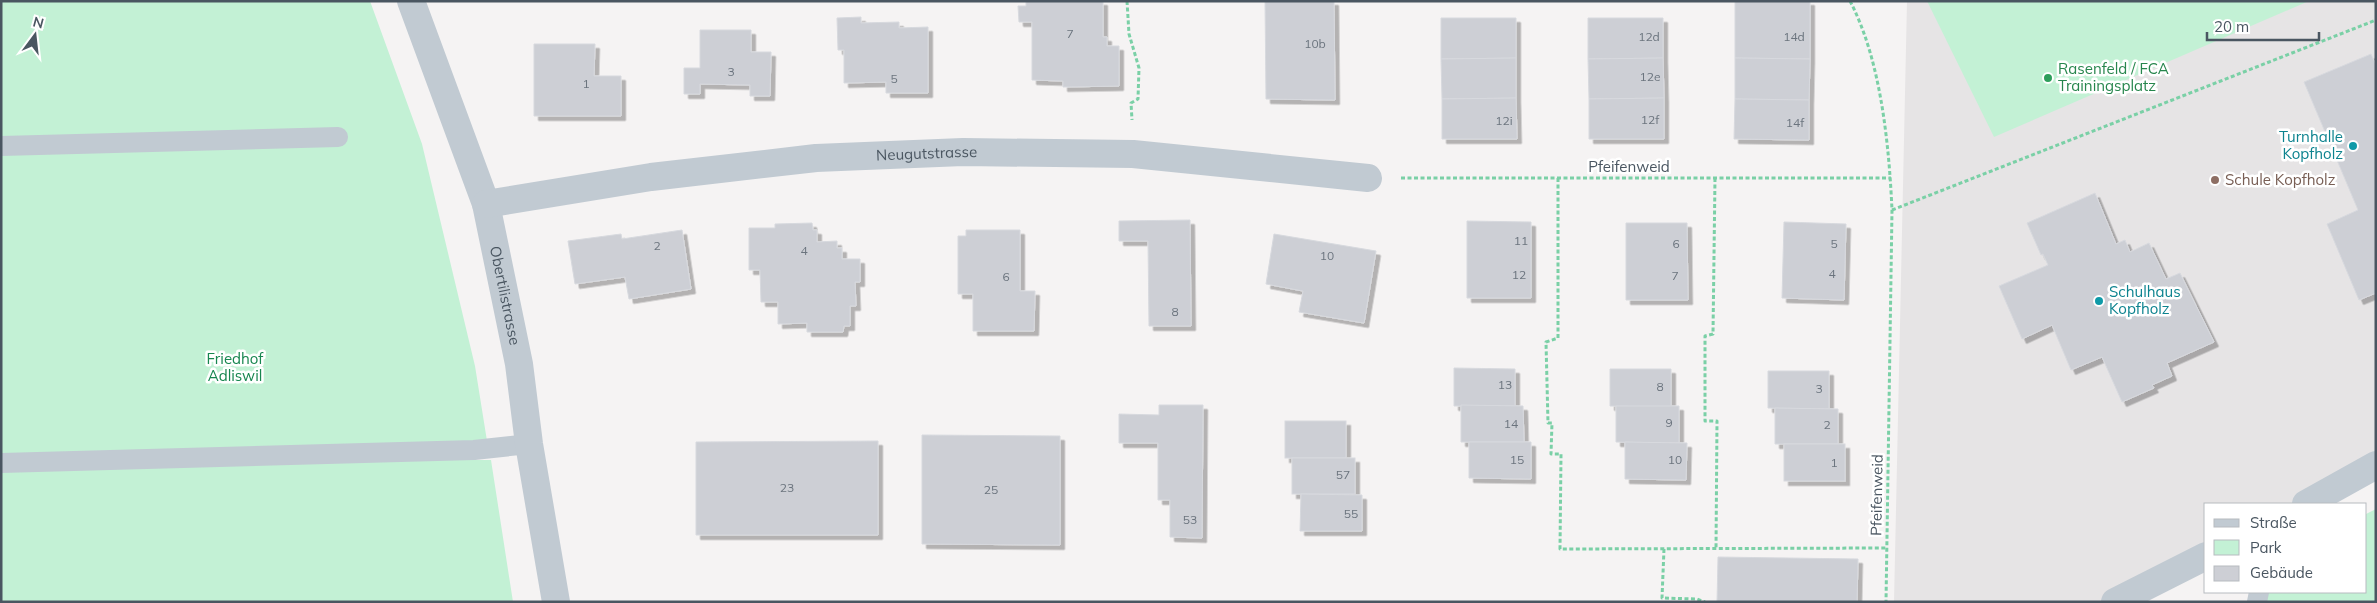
<svg xmlns="http://www.w3.org/2000/svg" width="2377" height="603" font-family="Mulish,sans-serif">
<style>
.education{fill:#e6e4e5}
.green{fill:#c3f1d5}
.building{fill:#cdcfd5;stroke:#d7d9de;filter:url(#shadow)}
.lines{fill:none;stroke-linecap:round;stroke-linejoin:round}
.path{stroke:#7ad0a6;stroke-width:3;stroke-dasharray:4 2.5;stroke-linecap:butt}
.lane{stroke:#c1cad2;stroke-width:20}
.street{stroke:#c1cad2;stroke-width:28}
.leisure-dot{fill:#2e9e5b;stroke:#fff;stroke-width:2}
.culture-dot{fill:#0f9aa8;stroke:#fff;stroke-width:2}
.education-dot{fill:#8d6e63;stroke:#fff;stroke-width:2}
.labels{text-anchor:middle;stroke-width:5;stroke-linejoin:round;paint-order:stroke}
.number-label{font-size:12px;fill:#6b747e}
.leisure-label{font-size:15px;fill:#27864d;stroke:#fff;text-anchor:start}
.culture-label{font-size:15px;fill:#0d838f;stroke:#fff;text-anchor:end}
.street-label{font-size:15px;fill:#4a5661;stroke:#fff}
.education-label{font-size:15px;fill:#785e54;stroke:#fff;text-anchor:start}
.park-label{font-size:15px;fill:#17864f;stroke:#fff}
</style>
<defs>
<filter id="shadow"><feDropShadow dx="4.5" dy="4.5" stdDeviation="0" flood-color="#0004"/></filter>
</defs>
<rect width="100%" height="100%" fill="#f5f3f3"/>
<polygon class="education" points="1907,1 2376,1 2376,465 2306,504 2206,504 2206,556 2115,602 1894,602"/>
<g class="green">
<polygon points="1,1 370,1 422,144 475,366 487,441 476,460 491,460 513,602 1,602"/>
<polygon points="1927,1 2309,1 1994,137"/>
<polygon points="2376,509 2376,602 2265,602 2267,592 2366,592 2366,514"/>
</g>
<g class="building">
<polygon points="1026,1 1103,1 1103,37 1107,37 1107,46 1119,46 1119,86 1063,87 1063,81 1032,80 1032,22 1019,22 1018,6 1026,6"/>
<polygon points="1265,1 1334,1 1335,100 1266,99"/>
<polygon points="1735,1 1810,1 1810,59 1735,58"/>
<polygon points="861,17 861,23 899,22 899,28 928,27 928,93 886,93 886,82 844,83 844,50 838,50 837,18"/>
<polygon points="1441,18 1516,18 1516,58 1441,59"/>
<polygon points="1588,18 1663,18 1663,58 1588,59"/>
<polygon points="700,30 751,30 751,52 771,52 770,96 750,96 750,85 700,84 700,94 684,94 684,68 700,68"/>
<polygon points="534,44 595,44 594,76 621,76 621,116 534,116"/>
<polygon points="2371,54 2376,65 2376,293 2359,300 2327,224 2358,210 2304,82"/>
<polygon points="1516,58 1516,98 1442,99 1441,59"/>
<polygon points="1663,58 1664,98 1589,99 1588,59"/>
<polygon points="1735,58 1810,59 1809,100 1735,99"/>
<polygon points="1516,98 1517,139 1442,139 1442,99"/>
<polygon points="1664,98 1664,139 1589,139 1589,99"/>
<polygon points="1735,99 1809,100 1809,140 1734,139"/>
<polygon points="2095,193 2116,244 2125,240 2130,252 2149,243 2166,279 2180,273 2214,342 2167,363 2172,376 2152,385 2154,388 2122,402 2102,357 2071,370 2052,325 2022,339 1999,286 2048,265 2043,254 2041,255 2027,223"/>
<polygon points="1190,220 1191,326 1149,326 1148,241 1119,241 1119,221"/>
<polygon points="1467,221 1531,222 1531,298 1467,298"/>
<polygon points="1784,222 1846,224 1844,300 1782,298"/>
<polygon points="812,223 813,230 817,230 817,242 837,241 837,248 842,248 842,259 860,259 860,282 855,282 856,306 850,306 850,326 844,326 843,332 807,332 807,323 778,324 778,302 761,302 760,270 749,270 749,228 775,228 775,224"/>
<polygon points="1626,223 1687,223 1688,300 1626,300"/>
<polygon points="682,230 691,289 629,299 625,277 575,284 568,241 621,234 622,239"/>
<polygon points="966,230 1020,230 1020,291 1035,291 1034,331 973,331 973,294 958,294 958,236 966,236"/>
<polygon points="1274,234 1376,251 1364,323 1299,312 1303,291 1266,284"/>
<polygon points="1454,368 1515,369 1515,406 1454,406"/>
<polygon points="1610,369 1671,369 1671,407 1610,406"/>
<polygon points="1768,371 1829,371 1829,409 1768,408"/>
<polygon points="1159,405 1203,405 1202,538 1170,537 1170,500 1158,500 1158,443 1119,443 1119,414 1159,415"/>
<polygon points="1461,405 1523,406 1524,442 1461,442"/>
<polygon points="1616,406 1679,406 1679,443 1616,442"/>
<polygon points="1775,408 1838,409 1838,444 1775,444"/>
<rect x="1285" y="421" width="61" height="37"/>
<polygon points="922,435 1060,436 1060,545 922,544"/>
<polygon points="878,441 878,535 696,535 696,442"/>
<polygon points="1469,442 1531,442 1531,479 1469,478"/>
<polygon points="1625,442 1687,443 1686,480 1625,479"/>
<rect x="1784" y="444" width="61" height="37"/>
<rect x="1292" y="458" width="63" height="36"/>
<polygon points="1301,494 1362,495 1362,531 1300,531"/>
<polygon points="1718,557 1858,559 1857,602 1717,602"/>
</g>
<g class="lines">
<g class="path">
<polyline points="1127,1 1129,34 1139,68 1138,99 1131,103 1132,120"/>
<path d="M 1850,1 C 1881,60 1889,145 1892,210 L 1886,602"/>
<polyline points="1401,178 1891,178"/>
<polyline points="1558,178 1558,338 1546,342 1548,423 1552,423 1551,454 1561,454 1560,549 1887,548"/>
<polyline points="1715,178 1713,334 1705,336 1705,421 1717,421 1716,549"/>
<polyline points="1892,210 2376,20"/>
<polyline points="1664,549 1662,598 1697,599 1705,602"/>
</g>
<g class="lane">
<polyline points="1,146 338,137"/>
<polyline points="1,463 474,450 529,444"/>
<polyline points="2257,602 2259,592"/>
</g>
<g class="street">
<path id="s1" d="M 411,1 L 486,204 L 519,364 L 529,444 L 556,602"/>
<path id="s2" d="M 486,204 L 651,177 L 816,158 L 963,152 L 1133,154 L 1368,178"/>
<polyline points="2306,504 2376,465"/>
<polyline points="2115,602 2206,556"/>
</g>
</g>
<circle class="leisure-dot" cx="2048" cy="78" r="5"/>
<g class="culture-dot">
<circle cx="2353" cy="146" r="5"/>
<circle cx="2099" cy="301" r="5"/>
</g>
<circle class="education-dot" cx="2215" cy="180" r="5"/>
<g class="labels">
<g class="number-label">
<text x="1070" y="38">7</text>
<text x="1649" y="41">12d</text>
<text x="1794" y="41">14d</text>
<text x="1315" y="48">10b</text>
<text x="731" y="76">3</text>
<text x="1650" y="81">12e</text>
<text x="894" y="83">5</text>
<text x="586" y="88">1</text>
<text x="1650" y="124">12f</text>
<text x="1504" y="125">12i</text>
<text x="1795" y="127">14f</text>
<text x="1521" y="245">11</text>
<text x="1676" y="248">6</text>
<text x="1834" y="248">5</text>
<text x="657" y="250">2</text>
<text x="804" y="255">4</text>
<text x="1327" y="260">10</text>
<text x="1832" y="278">4</text>
<text x="1519" y="279">12</text>
<text x="1675" y="280">7</text>
<text x="1006" y="281">6</text>
<text x="1175" y="316">8</text>
<text x="1505" y="389">13</text>
<text x="1660" y="391">8</text>
<text x="1819" y="393">3</text>
<text x="1669" y="427">9</text>
<text x="1511" y="428">14</text>
<text x="1827" y="429">2</text>
<text x="1517" y="464">15</text>
<text x="1675" y="464">10</text>
<text x="1834" y="467">1</text>
<text x="1343" y="479">57</text>
<text x="787" y="492">23</text>
<text x="991" y="494">25</text>
<text x="1351" y="518">55</text>
<text x="1190" y="524">53</text>
</g>
<g class="leisure-label">
<text x="2058" y="74">Rasenfeld / FCA<tspan x="2058" dy="17">Trainingsplatz</tspan></text>
</g>
<g class="culture-label">
<text x="2343" y="142">Turnhalle<tspan x="2343" dy="17">Kopfholz</tspan></text>
<text x="2109" y="297" text-anchor="start">Schulhaus<tspan x="2109" dy="17">Kopfholz</tspan></text>
</g>
<g class="street-label">
<text dy="5" stroke="none"><textPath href="#s2" startOffset="444">Neugutstrasse</textPath></text>
<text x="1629" y="172">Pfeifenweid</text>
<text dy="5" stroke="none"><textPath href="#s1" startOffset="310">Obertilistrasse</textPath></text>
<text transform="translate(1877 495) rotate(-89)" y="5">Pfeifenweid</text>
</g>
<g class="education-label">
<text x="2225" y="185">Schule Kopfholz</text>
</g>
<g class="park-label">
<text x="235" y="364">Friedhof<tspan x="235" dy="17">Adliswil</tspan></text>
</g>
</g>
<rect width="2377" height="603" fill="none" stroke="#4a5661" stroke-width="5"/>
<rect x="2204" y="503" width="162" height="90" fill="#ffffff" stroke="#b7bbc0"/>
<rect x="2214" y="519" width="25" height="8" fill="#c1cad2" stroke="#b7bbc0"/>
<text x="2250" y="528" font-size="15" fill="#4a5661">Straße</text>
<rect x="2214" y="540" width="25" height="15" fill="#c3f1d5" stroke="#b7bbc0"/>
<text x="2250" y="553" font-size="15" fill="#4a5661">Park</text>
<rect x="2214" y="566" width="25" height="15" fill="#cdcfd5" stroke="#b7bbc0"/>
<text x="2250" y="578" font-size="15" fill="#4a5661">Gebäude</text>
<g transform="translate(35 35) rotate(15)" stroke="#ffffff" stroke-width="4" paint-order="stroke">
<path d="M0-4L9 19L0 12L-9 19Z" fill="#4a5661"/>
<text y="-8" font-size="14" font-weight="bold" text-anchor="middle" fill="#4a5661">N</text>
</g>
<path d="M2207 32v8h112v-8" fill="none" stroke="#4a5661" stroke-width="2.5"/>
<text x="2214" y="32" font-size="15" fill="#4a5661" stroke="#ffffff" stroke-width="4" paint-order="stroke">20 m</text>
</svg>
